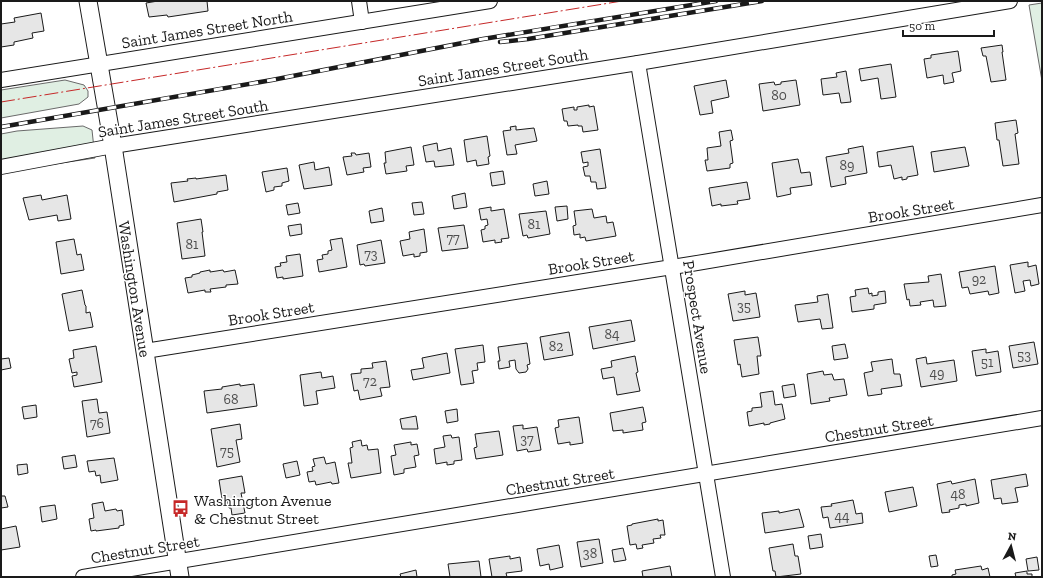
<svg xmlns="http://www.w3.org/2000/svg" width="1043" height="578" font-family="'Zilla Slab',serif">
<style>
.green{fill:#e0efe3;stroke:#6a6a6a}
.building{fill:#e6e6e6;stroke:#1a1a1a}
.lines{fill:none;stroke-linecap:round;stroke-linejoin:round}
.minor-casing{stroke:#1a1a1a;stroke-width:16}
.major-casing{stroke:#1a1a1a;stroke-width:19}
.minor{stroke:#fff;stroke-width:14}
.major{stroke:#fff;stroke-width:17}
.rail-casing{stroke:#1a1a1a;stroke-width:4.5}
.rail{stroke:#fff;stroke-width:3;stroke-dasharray:9;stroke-linecap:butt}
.power{stroke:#c62828;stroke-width:1;stroke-dasharray:14 3 2 3;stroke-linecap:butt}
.labels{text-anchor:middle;stroke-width:3;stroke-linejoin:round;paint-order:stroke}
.number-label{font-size:14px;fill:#4d4d4d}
.street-label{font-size:16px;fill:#1a1a1a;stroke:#fff}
.poi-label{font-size:16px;fill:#1a1a1a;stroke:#fff;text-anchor:start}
</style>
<rect width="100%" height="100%" fill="#fff"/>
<g class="green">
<polygon points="1042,3 1042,81 1029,5"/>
<polygon points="65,80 84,85 88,91 88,97 79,104 1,118 1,90"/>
<polygon points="83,126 92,130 95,158 1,172 1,134 17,131"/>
</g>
<g class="building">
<polygon points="158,1 207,1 208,11 168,17 167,15 149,17 146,3"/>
<polygon points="41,13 44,31 32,33 33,38 14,42 14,45 1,47 1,24 15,22 14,18"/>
<polygon points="1002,45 1003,52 1002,52 1006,80 991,82 986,56 983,56 981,48"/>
<polygon points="958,51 961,71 952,73 954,82 944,84 943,75 927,78 924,59 931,58 931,55"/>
<polygon points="891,64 896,97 881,99 878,78 861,81 859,69"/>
<polygon points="846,71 851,102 841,103 839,93 823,95 821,79 837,77 836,73"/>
<polygon points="726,80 729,97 711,101 713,113 700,115 694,86"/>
<polygon points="796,80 800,105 763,111 759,84 774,82 775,85 781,84 781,82"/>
<polygon points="589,105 589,107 594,106 598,130 583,132 582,126 578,126 578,125 568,126 567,121 564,121 562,109 574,107 574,110 577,110 577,107"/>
<polygon points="1016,120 1018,133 1015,134 1019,164 1003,166 999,140 997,140 995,123"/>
<polygon points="516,126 516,130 534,128 537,141 515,145 517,154 507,155 503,131 511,130 510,127"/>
<polygon points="731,130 733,140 730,141 733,163 730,164 730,168 707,171 705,160 708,160 707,148 721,146 719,132"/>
<polygon points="487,136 490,156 488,157 489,164 477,166 476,160 467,162 464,140"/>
<polygon points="437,143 438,151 451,148 454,165 435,167 434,161 426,162 423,146"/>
<polygon points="863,146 867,173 845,177 846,184 831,187 826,157 849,153 848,149"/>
<polygon points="913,146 918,175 907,177 907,179 902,180 902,177 894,179 891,165 879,167 877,152"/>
<polygon points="411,147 414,165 406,166 407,171 386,174 384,163 386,163 385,152"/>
<polygon points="965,147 969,166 934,172 931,152"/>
<polygon points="600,149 606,188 597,189 596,182 591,182 590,176 585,176 583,167 588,166 588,162 583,163 581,152"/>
<polygon points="351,153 355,153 356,155 369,153 371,167 363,168 364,172 347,175 343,157 352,156"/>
<polygon points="798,159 801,173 810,172 812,185 790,188 791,194 777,197 772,163"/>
<polygon points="314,162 315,170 329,167 332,185 304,189 299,165"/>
<polygon points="287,168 289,181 282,183 282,186 274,187 274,190 266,192 262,172"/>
<polygon points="503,171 505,184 492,186 490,173"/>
<polygon points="226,175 228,190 217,192 217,194 174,202 171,183 188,181 187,179 196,178 196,179"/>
<polygon points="547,181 549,194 535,196 533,184"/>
<polygon points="747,182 750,199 737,201 738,204 721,206 721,204 712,206 709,188"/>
<polygon points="465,193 467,207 454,209 452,196"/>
<polygon points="41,195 42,200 67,195 71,219 58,221 57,215 29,220 23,198"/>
<polygon points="422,202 424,214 414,215 412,203"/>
<polygon points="298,203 300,213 288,215 286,205"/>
<polygon points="567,206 568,219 557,221 555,207"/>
<polygon points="491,207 491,211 504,209 509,238 501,239 502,242 495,243 495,240 483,242 481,230 485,229 485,226 488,225 487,219 481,220 479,209"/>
<polygon points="382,208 384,221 371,223 369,211"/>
<polygon points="592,209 594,218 606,216 607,223 613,222 616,236 586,241 585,237 580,238 580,234 574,235 573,226 576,225 574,211"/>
<polygon points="546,211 550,234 528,238 527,235 523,236 519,214"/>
<polygon points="201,219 203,232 202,232 205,256 182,259 177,223"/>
<polygon points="301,224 302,234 290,236 288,226"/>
<polygon points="464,225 468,248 442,251 438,228"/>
<polygon points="424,229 427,252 420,253 420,256 414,257 414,254 403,256 400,241 410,239 409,232"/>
<polygon points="342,238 347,267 319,272 317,260 323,259 322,255 328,254 328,251 332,250 330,240"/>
<polygon points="74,239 77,255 81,254 84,270 61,274 56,242"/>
<polygon points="381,240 385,263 365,266 364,264 360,265 357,245"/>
<polygon points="300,254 303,276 283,279 283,277 277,278 275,267 281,266 280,263 287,262 286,256"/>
<polygon points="1028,262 1028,267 1036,265 1039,284 1031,286 1030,280 1023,281 1025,291 1015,293 1010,265"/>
<polygon points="995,266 999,293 989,295 988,291 970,294 968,287 962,288 959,272"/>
<polygon points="210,270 210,272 223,270 224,272 235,270 238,284 226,285 226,287 210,289 211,292 205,292 205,290 188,293 185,278 192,277 192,275 200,273 200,272"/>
<polygon points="941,274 946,306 934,307 933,300 920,302 921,305 910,306 909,299 907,300 904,284 929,282 928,276"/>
<polygon points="868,288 869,294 872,293 872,296 878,295 878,292 885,291 886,303 874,305 874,309 852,312 850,297 856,296 855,290"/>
<polygon points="82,290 85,305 86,306 86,313 90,312 93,327 69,331 62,294"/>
<polygon points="745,291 745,295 756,293 760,317 733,321 728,294"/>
<polygon points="828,294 833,328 822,329 820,319 798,322 795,305 818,302 817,296"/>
<polygon points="631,320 635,341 593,349 589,327"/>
<polygon points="569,332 573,355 544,360 540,337"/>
<polygon points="758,337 761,356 757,356 759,374 742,377 740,364 738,365 734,340"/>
<polygon points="1034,342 1038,364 1013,368 1009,346"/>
<polygon points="527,343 530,364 527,365 528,369 526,372 519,373 516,369 515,360 509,361 510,367 499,369 498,361 500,361 498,347"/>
<polygon points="845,344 848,358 834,360 832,346"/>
<polygon points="483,345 485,362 477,363 478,370 472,371 474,383 461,385 455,349"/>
<polygon points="96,346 102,382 74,387 72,376 77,375 77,372 72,373 69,359 74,358 73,350"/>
<polygon points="986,349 986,353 998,351 1001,372 976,376 972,351"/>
<polygon points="447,353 450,373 413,380 411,370 424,368 422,358"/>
<polygon points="635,356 638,372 636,373 640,391 617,395 614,377 603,379 601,369 612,367 611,361"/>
<polygon points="926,357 927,364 954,360 957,381 921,387 916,359"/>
<polygon points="9,358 11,368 1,370 1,359"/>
<polygon points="892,359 894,374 900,374 902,386 881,389 882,394 868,396 864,373 873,371 871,362"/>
<polygon points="386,361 390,387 380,388 382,396 360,400 358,390 354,391 351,374 361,373 361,369 373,368 372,363"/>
<polygon points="823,371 824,375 832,374 834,380 844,379 847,395 829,398 830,401 811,404 807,374"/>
<polygon points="321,372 322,378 333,376 335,388 316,391 318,404 304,406 300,375"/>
<polygon points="240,384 240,386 254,384 257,406 207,413 204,391 222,389 222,387"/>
<polygon points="794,384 796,396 784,398 782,386"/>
<polygon points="773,391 775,405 782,404 785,419 770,423 770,424 764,425 764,423 749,426 747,412 752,411 752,408 762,407 760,393"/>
<polygon points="97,399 99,413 107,412 110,433 87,437 82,401"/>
<polygon points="36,405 37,417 24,419 22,407"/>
<polygon points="643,407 646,422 642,423 643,430 623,433 623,430 613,431 610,413"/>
<polygon points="457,409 458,421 447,423 445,411"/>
<polygon points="416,416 418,429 402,429 400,419"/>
<polygon points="579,417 583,443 570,445 570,442 558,444 555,428 559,427 558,420"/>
<polygon points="240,424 242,439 236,440 240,462 217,467 211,429"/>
<polygon points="523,425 523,429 537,427 541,450 528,452 527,449 517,451 513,426"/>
<polygon points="499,431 503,455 476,459 474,448 477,447 475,434"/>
<polygon points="451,435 452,438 459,437 462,460 454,461 454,464 447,465 447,462 436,464 434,449 445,447 443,436"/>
<polygon points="361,440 362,446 367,445 368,450 378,449 381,473 351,478 348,463 352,463 350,448 353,447 352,442"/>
<polygon points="411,442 411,445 417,444 419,455 414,456 416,467 404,469 404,473 394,475 391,456 396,455 394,445"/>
<polygon points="75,455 77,467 64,469 62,457"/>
<polygon points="324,457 326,464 335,462 339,483 332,484 331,482 316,485 315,481 309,482 307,472 313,471 312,467 315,466 313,459"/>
<polygon points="114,458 118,480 101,483 100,475 96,476 95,471 89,472 87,461"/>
<polygon points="297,461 300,475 286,478 283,464"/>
<polygon points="27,464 28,473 18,475 17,465"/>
<polygon points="1026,474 1028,486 1015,488 1018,502 1002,504 1001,498 994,499 991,480"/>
<polygon points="242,476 245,493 241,493 245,513 232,515 231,508 229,508 227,499 222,499 219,480"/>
<polygon points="975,479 979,503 966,506 966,504 959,505 959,508 949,510 950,512 942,513 937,484 951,481 952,484"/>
<polygon points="913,487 917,506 889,512 885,492"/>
<polygon points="1,496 5,496 8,507 1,508"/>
<polygon points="853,500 856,514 862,513 863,523 830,528 828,517 823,518 821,507 832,506 831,504"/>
<polygon points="103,502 105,511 116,509 117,511 122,510 124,525 119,526 119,528 96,531 96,530 91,531 89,519 94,518 92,504"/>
<polygon points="55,505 57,519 42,522 40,507"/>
<polygon points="799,509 804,527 765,533 762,513 779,511 779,513"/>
<polygon points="658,519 658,521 663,520 665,535 660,535 661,538 653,539 654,543 642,545 643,548 637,549 636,544 630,545 627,526 632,525 632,524"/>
<polygon points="16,526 20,547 1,550 1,529"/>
<polygon points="821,534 823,547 810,549 808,536"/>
<polygon points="599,539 603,563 581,567 577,542"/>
<polygon points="793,544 795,556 798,556 801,574 776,577 775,571 773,571 769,548"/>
<polygon points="559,545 563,567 550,570 549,564 540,566 537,549"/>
<polygon points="623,548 626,560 614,562 612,550"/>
<polygon points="936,555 938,566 931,567 929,556"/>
<polygon points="510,556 510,559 520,557 522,571 506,573 507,577 492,577 489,559"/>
<polygon points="1037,557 1039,570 1028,571 1026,559"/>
<polygon points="479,561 481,577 450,577 448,564"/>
<polygon points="670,566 672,577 643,577 642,571"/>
<polygon points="981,566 982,570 988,568 990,577 952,577 952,575 956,574 955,570"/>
<polygon points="416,570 417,577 401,577 400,574"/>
<polygon points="1027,571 1027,574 1032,574 1032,577 1016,577 1015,573"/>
</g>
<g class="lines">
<defs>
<g id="minor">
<polyline points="359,1 362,22"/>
<polyline points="638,63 723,577"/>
<polyline points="1,80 490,1"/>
<polyline points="1,167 113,146 638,63 1010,1"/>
<polyline points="145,351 691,264 1042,205"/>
<polyline points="83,577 1042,418"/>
</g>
<polyline id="major" points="88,1 113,146 180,577"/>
</defs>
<use href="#minor" class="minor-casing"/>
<use href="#major" class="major-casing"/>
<use href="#minor" class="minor"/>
<use href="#major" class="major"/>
<defs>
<g id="rail">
<polyline points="500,42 528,39 762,1"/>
<polyline points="1,127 272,80 483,39 716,1"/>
</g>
</defs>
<use href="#rail" class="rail-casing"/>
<use href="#rail" class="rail"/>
<polyline class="power" points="1,102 622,1"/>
</g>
<defs>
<symbol id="bus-bare" viewBox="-9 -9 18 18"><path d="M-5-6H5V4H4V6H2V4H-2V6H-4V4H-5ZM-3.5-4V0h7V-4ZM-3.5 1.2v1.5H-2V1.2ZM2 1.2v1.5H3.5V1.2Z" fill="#c62828" stroke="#fff" stroke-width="2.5" paint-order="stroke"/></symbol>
</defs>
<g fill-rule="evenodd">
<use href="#bus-bare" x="168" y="496" width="25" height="25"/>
</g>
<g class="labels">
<g class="number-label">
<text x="779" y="100">80</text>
<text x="847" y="170">89</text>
<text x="534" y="229">81</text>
<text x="453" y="243">77</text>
<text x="192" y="249">81</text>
<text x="371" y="259">73</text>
<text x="979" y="284">92</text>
<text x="744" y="311">35</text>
<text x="612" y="339">84</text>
<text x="556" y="351">82</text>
<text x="1024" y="360">53</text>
<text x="987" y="367">51</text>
<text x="937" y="378">49</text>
<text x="370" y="386">72</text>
<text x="231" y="404">68</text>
<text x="97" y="428">76</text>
<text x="527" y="444">37</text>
<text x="227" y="456">75</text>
<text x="958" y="499">48</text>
<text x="842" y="521">44</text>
<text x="590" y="558">38</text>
</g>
<g class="street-label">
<text transform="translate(207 29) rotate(-9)" y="6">Saint James Street North</text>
<text transform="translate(503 67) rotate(-9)" y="6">Saint James Street South</text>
<text transform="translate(183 118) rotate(-9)" y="6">Saint James Street South</text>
<text transform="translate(911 210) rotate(-9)" y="6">Brook Street</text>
<text transform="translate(591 262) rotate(-9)" y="6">Brook Street</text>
<text transform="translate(135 289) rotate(81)" y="6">Washington Avenue</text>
<text transform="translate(271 313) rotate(-9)" y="6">Brook Street</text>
<text transform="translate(698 317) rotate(81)" y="6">Prospect Avenue</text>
<text transform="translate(879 428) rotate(-9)" y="6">Chestnut Street</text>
<text transform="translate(560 481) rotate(-9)" y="6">Chestnut Street</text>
<text transform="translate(145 549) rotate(-9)" y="6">Chestnut Street</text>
</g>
<g class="poi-label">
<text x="194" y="506">Washington Avenue<tspan x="194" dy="18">&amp; Chestnut Street</tspan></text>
</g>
</g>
<rect width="1043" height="578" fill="none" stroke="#1a1a1a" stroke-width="4"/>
<g transform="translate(1011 546) rotate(7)" stroke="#ffffff" stroke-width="3" paint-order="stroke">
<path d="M0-3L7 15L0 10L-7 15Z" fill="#1a1a1a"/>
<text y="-6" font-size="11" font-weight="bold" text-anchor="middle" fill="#1a1a1a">N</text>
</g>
<path d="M903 30v6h91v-6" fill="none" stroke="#1a1a1a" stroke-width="2"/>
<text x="909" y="30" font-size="12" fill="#1a1a1a" stroke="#ffffff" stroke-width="3" paint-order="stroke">50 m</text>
</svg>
